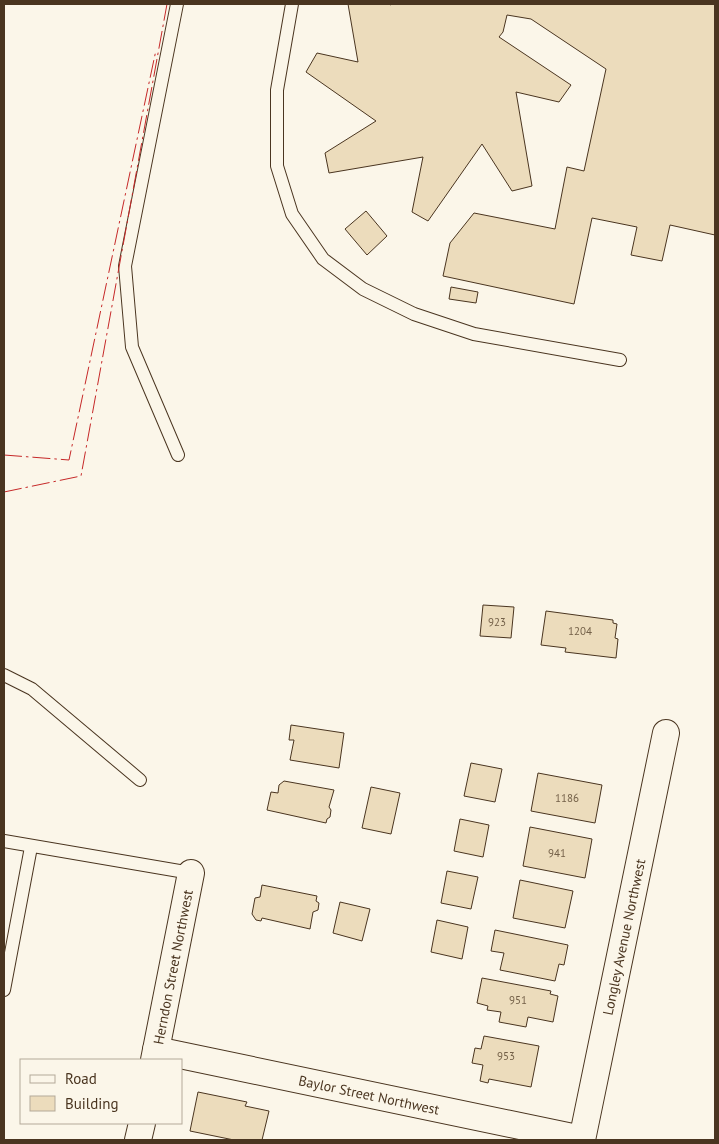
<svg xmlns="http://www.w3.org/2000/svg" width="719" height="1144" font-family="'PT Sans',sans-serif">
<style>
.building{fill:#ecdcbc;stroke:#4a3520}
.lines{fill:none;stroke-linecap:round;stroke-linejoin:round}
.service-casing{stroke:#4a3520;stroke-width:14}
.minor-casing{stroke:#4a3520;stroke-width:28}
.service{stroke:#fbf6e9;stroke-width:12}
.minor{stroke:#fbf6e9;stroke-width:26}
.power{stroke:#c62828;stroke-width:1;stroke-dasharray:18 4 2.5 4;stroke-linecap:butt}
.labels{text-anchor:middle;stroke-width:4;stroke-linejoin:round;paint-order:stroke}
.number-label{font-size:11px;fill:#725f47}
.street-label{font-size:14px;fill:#4a3520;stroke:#fbf6e9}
</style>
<rect width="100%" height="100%" fill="#fbf6e9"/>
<g class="building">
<polygon points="348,4 389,4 390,5 392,4 715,4 715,235 670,225 662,261 631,255 637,227 592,218 574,304 443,276 450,243 474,213 555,229 567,167 584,171 606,69 531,19 507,15 503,32 499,37 571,85 559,102 516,92 532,186 512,191 482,144 428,221 412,212 423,157 329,173 325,153 376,121 306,72 317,53 358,62"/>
<polygon points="366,211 387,236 367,255 345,229"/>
<polygon points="451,287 478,292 476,303 449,299"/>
<polygon points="483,605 514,607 511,638 480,636"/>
<polygon points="546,611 613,620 613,623 617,624 615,638 618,639 616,658 565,652 566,648 541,645"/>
<polygon points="291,725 344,733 339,768 290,760 294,740 289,740"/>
<polygon points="471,763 502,769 495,802 464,796"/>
<polygon points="538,773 602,785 595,823 531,811"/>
<polygon points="284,781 334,790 329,807 331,810 330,817 327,819 326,823 267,810 271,792 278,793 279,785"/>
<polygon points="371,787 400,793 391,834 362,828"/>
<polygon points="460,819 489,825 483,857 454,851"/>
<polygon points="530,827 592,839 585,878 523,866"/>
<polygon points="447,871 478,877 471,909 441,903"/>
<polygon points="520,880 573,891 565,928 513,918"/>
<polygon points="262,885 317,896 316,901 319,903 318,910 313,912 310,929 262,918 261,921 256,920 252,914 255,898 260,897"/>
<polygon points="340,902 370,909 362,941 333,933"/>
<polygon points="437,920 468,927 462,959 431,952"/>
<polygon points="495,930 568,945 564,965 559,964 555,981 500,970 504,953 491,951"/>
<polygon points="482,978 551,991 550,994 558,996 553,1022 528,1017 526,1027 499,1022 501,1012 487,1010 488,1006 477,1003"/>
<polygon points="484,1036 539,1046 531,1087 489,1079 488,1083 480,1081 483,1065 472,1063 475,1048 481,1049"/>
<polygon points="198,1092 247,1102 245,1106 269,1111 262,1140 234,1140 190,1131"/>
</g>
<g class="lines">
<defs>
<g id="service">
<polyline points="177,4 125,266 132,347 178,455"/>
<polyline points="292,4 277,90 277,166 292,214 323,259 363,289 414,314 474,334 620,360"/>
<polyline points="4,675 32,689 140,780"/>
<polyline points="4,841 191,873"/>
<polyline points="4,990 31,847"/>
</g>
<g id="minor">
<polyline points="156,1050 582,1139"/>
<polyline points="154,1060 191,873"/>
<polyline points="138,1140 142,1123"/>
<polyline points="582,1140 666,733"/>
</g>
</defs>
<use href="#service" class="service-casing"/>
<use href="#minor" class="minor-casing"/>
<use href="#service" class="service"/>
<use href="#minor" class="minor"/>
<g class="power">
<polyline points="4,455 69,460 156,50"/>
<polyline points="4,492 81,476 167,4"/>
</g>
</g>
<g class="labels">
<g class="number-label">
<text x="497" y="626">923</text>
<text x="580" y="635">1204</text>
<text x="567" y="802">1186</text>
<text x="557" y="857">941</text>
<text x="518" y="1004">951</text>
<text x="506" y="1060">953</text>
</g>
<g class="street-label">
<text transform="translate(624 937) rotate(-78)" y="5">Longley Avenue Northwest</text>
<text transform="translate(173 967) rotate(-79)" y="5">Herndon Street Northwest</text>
<text transform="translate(369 1095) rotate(12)" y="5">Baylor Street Northwest</text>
</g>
</g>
<rect width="719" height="1144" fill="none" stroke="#4a3520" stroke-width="10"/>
<rect x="20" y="1059" width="162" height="65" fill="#fbf6e9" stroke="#b4a999"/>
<rect x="30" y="1075" width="25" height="8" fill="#fbf6e9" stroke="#b4a999"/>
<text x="65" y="1084" font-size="15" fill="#4a3520">Road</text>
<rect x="30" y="1096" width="25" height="15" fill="#ecdcbc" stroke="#b4a999"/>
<text x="65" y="1109" font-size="15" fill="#4a3520">Building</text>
</svg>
